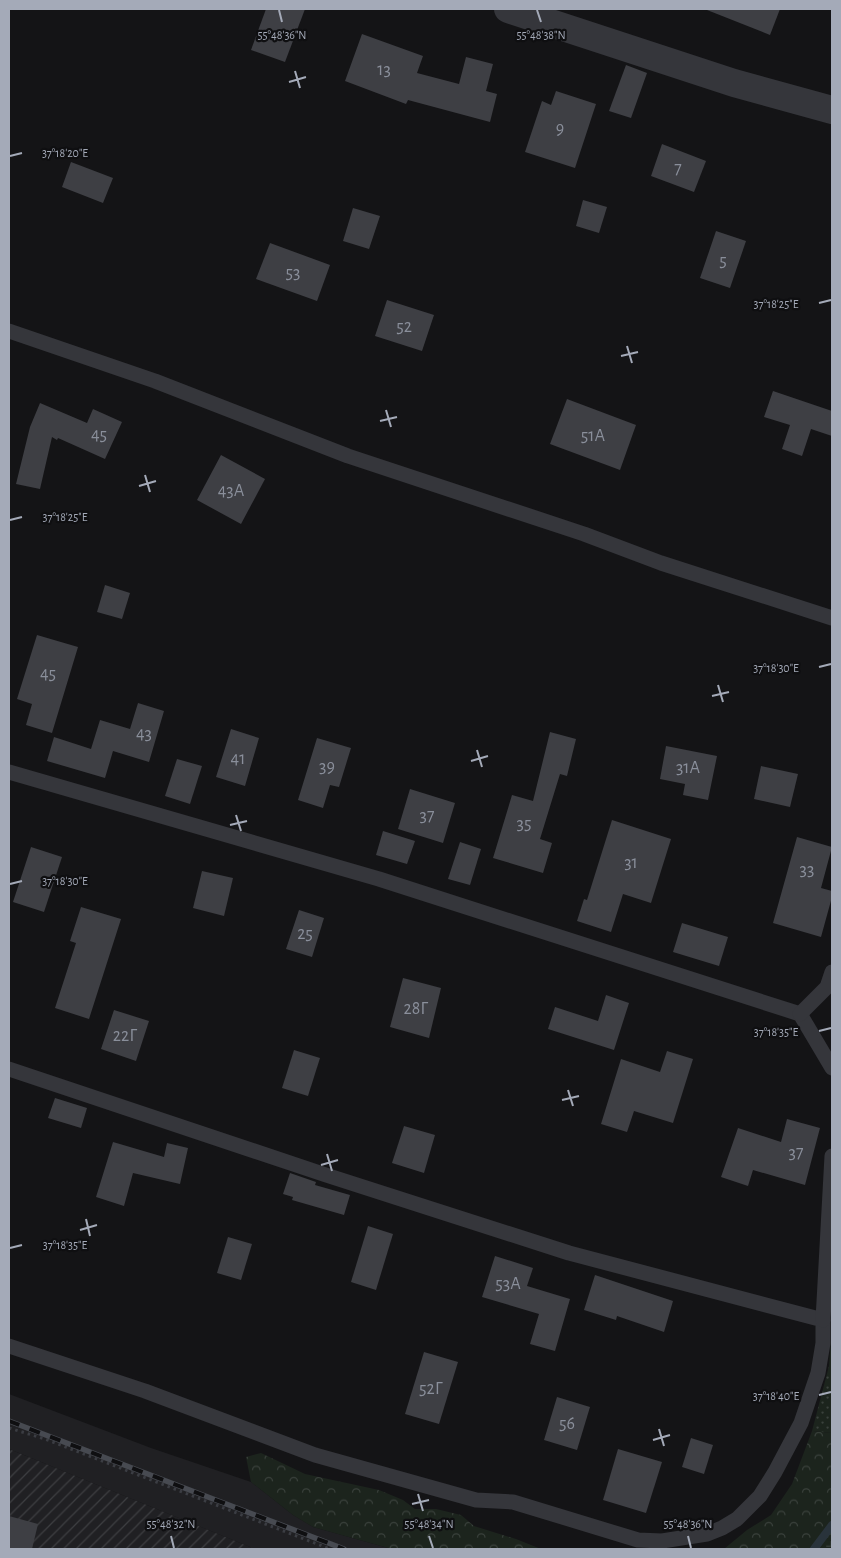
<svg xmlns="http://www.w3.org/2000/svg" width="841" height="1558" font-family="'Alegreya Sans',sans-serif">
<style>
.built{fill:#202023}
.industrial{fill:url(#industrial-furrows)}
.forest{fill:url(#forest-crowns)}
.wetland{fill:url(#wetland-marsh)}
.garden{fill:url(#garden-dots)}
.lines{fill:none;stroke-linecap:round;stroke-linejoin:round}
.stream{stroke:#29333b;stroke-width:8}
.building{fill:#3e3f44}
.path{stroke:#3b3d43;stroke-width:3;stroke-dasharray:2.5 4;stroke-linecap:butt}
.lane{stroke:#35363b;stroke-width:15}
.street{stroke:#35363b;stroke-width:28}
.rail-casing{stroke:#474a51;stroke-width:5.5}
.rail{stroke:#0f0f11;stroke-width:4;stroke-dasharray:11;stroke-linecap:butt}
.ticks{fill:none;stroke:#a4aab8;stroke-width:2}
.labels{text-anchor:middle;stroke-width:4.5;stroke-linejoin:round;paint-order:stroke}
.number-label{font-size:18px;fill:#8a8f9b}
.ticks-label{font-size:12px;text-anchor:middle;fill:#a4aab8;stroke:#0f0f11;stroke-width:4.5;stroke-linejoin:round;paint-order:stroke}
</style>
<defs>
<pattern id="industrial-furrows" width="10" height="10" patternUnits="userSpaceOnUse" patternTransform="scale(1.25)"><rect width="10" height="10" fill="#202023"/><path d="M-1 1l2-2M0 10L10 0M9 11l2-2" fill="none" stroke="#3d3e41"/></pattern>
<pattern id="forest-crowns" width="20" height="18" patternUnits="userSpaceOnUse" patternTransform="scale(1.25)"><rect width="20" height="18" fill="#1c241d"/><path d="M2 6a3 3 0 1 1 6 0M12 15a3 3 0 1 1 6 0" fill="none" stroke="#3a413c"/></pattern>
<pattern id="wetland-marsh" width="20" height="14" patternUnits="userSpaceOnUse" patternTransform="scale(1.25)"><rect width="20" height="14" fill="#1c241d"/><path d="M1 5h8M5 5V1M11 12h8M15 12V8" fill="none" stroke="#3a413c"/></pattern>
<pattern id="garden-dots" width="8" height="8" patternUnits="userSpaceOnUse" patternTransform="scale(1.25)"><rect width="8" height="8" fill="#1c241d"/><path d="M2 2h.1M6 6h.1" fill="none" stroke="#3a413c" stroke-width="1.8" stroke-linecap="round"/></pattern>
</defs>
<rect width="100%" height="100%" fill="#141416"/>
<polygon class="built" points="9,1394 151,1448 251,1482 293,1515 313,1527 392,1549 255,1549 9,1449"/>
<polygon class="industrial" points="9,1449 255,1549 9,1549"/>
<g class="forest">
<polygon points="812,1431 832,1433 832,1541 821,1540 814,1549 724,1549 747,1530 771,1515 792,1484"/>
<polygon points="261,1453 305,1474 379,1490 403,1500 415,1509 436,1509 461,1515 474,1526 516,1539 541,1549 392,1549 313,1527 293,1515 251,1482 246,1457"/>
</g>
<polygon class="wetland" points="821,1539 832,1541 832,1549 814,1549"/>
<polygon class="garden" points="832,1327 832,1433 812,1431 829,1366"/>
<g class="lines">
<polyline class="stream" points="814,1549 832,1525"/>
</g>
<g class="building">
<polygon points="266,9 305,9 285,62 251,50"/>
<polygon points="707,9 780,9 770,35 707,10"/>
<polygon points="362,34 423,56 417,73 459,84 466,57 493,64 486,91 497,94 490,122 408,100 406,104 345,81"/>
<polygon points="626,65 647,73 631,118 609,111"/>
<polygon points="556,91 596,104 575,168 525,152 542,101 551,105"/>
<polygon points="662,144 706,161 694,192 651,176"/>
<polygon points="71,162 113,178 103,203 62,187"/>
<polygon points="583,200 607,207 599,233 576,226"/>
<polygon points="353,208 380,216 369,249 343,241"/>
<polygon points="716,231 746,241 730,288 700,278"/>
<polygon points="270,243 330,265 317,301 256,279"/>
<polygon points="387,300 434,315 422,351 375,336"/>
<polygon points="773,391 832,411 832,436 811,429 802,456 782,449 790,425 764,417"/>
<polygon points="567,399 636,425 620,470 550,444"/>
<polygon points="40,403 87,423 93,409 122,422 105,459 58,438 57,440 52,437 40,489 16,484 30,427"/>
<polygon points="221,455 265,479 241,524 197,500"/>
<polygon points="105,585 130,593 122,619 97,612"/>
<polygon points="37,635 78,647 52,733 26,725 32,704 17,699"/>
<polygon points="138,703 164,711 149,762 113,751 105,778 47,761 54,737 91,749 100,720 130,729"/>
<polygon points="231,729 259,738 245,786 216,777"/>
<polygon points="550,732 576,739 567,776 560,774 540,839 552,843 543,873 493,858 512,795 533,801"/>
<polygon points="317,738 351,748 339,787 330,785 323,808 298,800"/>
<polygon points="666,746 717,756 708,800 683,795 685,784 660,779"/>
<polygon points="177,759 202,766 190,804 165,796"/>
<polygon points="761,766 798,774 790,807 754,799"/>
<polygon points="410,789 455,803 443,843 398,829"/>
<polygon points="612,820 671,839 651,903 623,894 611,932 577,921 584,899 587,900"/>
<polygon points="383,831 415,841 407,864 376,855"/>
<polygon points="797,837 832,847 821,888 832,891 832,897 821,937 773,923"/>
<polygon points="460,842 481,849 470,885 448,879"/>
<polygon points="31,847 62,857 44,912 13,902"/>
<polygon points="202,871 233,878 224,916 193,908"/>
<polygon points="81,907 121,919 89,1019 55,1008 76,943 70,941"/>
<polygon points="299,910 324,918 312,957 286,949"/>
<polygon points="682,923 728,937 719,966 673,952"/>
<polygon points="403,978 441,988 429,1038 390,1027"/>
<polygon points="606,995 629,1003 614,1050 548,1029 555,1007 598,1021"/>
<polygon points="114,1010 149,1021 136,1061 101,1049"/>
<polygon points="294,1050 320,1058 308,1096 282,1088"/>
<polygon points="667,1051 693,1059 673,1123 634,1111 627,1132 601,1124 621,1059 660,1072"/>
<polygon points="55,1098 87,1108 81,1128 48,1118"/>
<polygon points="787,1119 820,1128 805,1185 753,1170 748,1186 721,1177 738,1128 781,1142"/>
<polygon points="404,1126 435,1135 424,1173 392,1163"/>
<polygon points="113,1142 164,1157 167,1143 188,1148 180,1184 133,1173 124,1206 96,1197"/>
<polygon points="290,1173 316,1182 315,1185 350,1195 344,1215 292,1200 293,1197 283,1194"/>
<polygon points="368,1226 393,1234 376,1290 351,1282"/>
<polygon points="228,1237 252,1244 241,1280 217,1273"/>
<polygon points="495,1256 533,1268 527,1286 570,1299 555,1351 530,1344 539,1314 482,1297"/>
<polygon points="595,1275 673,1301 664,1332 617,1316 616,1320 584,1310"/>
<polygon points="424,1352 458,1362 439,1424 405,1414"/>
<polygon points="557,1397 590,1407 577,1450 544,1440"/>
<polygon points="691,1438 713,1445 704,1474 682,1467"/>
<polygon points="618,1449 662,1462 646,1513 603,1500"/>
<polygon points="9,1516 38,1524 32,1549 9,1549"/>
</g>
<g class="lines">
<polyline class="path" points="9,1428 45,1439 330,1549"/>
<g class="lane">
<polyline points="9,331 155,381 348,456 584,534 661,563 832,618"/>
<polyline points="9,772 379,879 800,1014 832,1068"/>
<polyline points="800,1014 827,987 832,972"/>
<polyline points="9,1069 326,1175 569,1253 823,1320 823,1343 818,1373 801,1423 775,1472 760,1496 737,1519 722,1528 707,1534 662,1541 638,1540 513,1502 476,1500 315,1455 145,1391 9,1346"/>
<polyline points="823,1320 832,1156"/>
</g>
<polyline class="street" points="508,9 734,83 832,110"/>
<defs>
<polyline id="rail" points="9,1421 344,1549"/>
</defs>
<use href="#rail" class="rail-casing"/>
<use href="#rail" class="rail"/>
</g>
<path class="ticks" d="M 279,10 L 282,22M 537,10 L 541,22M 295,71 L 300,88M 289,82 L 306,77M 10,156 L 22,153M 819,303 L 831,300M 627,346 L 632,363M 621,356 L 638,352M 386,410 L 391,427M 380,421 L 397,417M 145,475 L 150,492M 139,486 L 156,481M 10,520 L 22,517M 819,667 L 831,664M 718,685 L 723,702M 712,696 L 729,692M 477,750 L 482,767M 471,761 L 488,756M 236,815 L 241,831M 230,825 L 247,821M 10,884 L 22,881M 819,1031 L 831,1028M 568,1090 L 573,1106M 562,1100 L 579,1096M 327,1154 L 332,1171M 321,1165 L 338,1160M 86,1219 L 90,1236M 80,1230 L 97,1225M 10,1248 L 22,1245M 819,1395 L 831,1392M 659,1429 L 664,1446M 653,1440 L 670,1435M 418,1494 L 423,1511M 412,1504 L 429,1500M 171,1536 L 174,1548M 429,1536 L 433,1548M 688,1536 L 691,1548"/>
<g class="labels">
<g class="number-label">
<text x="384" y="75">13</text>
<text x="560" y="134">9</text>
<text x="678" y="174">7</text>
<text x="723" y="266">5</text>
<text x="293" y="278">53</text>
<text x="404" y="332">52</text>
<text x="99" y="440">45</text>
<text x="593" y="441">51А</text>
<text x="231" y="496">43А</text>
<text x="48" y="679">45</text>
<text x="144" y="739">43</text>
<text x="238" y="764">41</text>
<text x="327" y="772">39</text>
<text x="688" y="773">31А</text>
<text x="427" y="821">37</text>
<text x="524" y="829">35</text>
<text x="631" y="868">31</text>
<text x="807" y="875">33</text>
<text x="305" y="939">25</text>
<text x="416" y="1014">28Г</text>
<text x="125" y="1041">22Г</text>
<text x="796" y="1158">37</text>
<text x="508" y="1289">53А</text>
<text x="431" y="1394">52Г</text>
<text x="567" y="1429">56</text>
</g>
</g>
<g class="ticks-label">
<text x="282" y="39">55°48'36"N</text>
<text x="541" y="39">55°48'38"N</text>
<text x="65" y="157">37°18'20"E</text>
<text x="776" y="308">37°18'25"E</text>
<text x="65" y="521">37°18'25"E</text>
<text x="776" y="672">37°18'30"E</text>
<text x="65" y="885">37°18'30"E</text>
<text x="776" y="1036">37°18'35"E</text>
<text x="65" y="1249">37°18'35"E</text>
<text x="776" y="1400">37°18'40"E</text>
<text x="171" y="1528">55°48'32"N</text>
<text x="429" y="1528">55°48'34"N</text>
<text x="688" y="1528">55°48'36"N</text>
</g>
<rect width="841" height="1558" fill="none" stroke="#a4aab8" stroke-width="20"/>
</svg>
